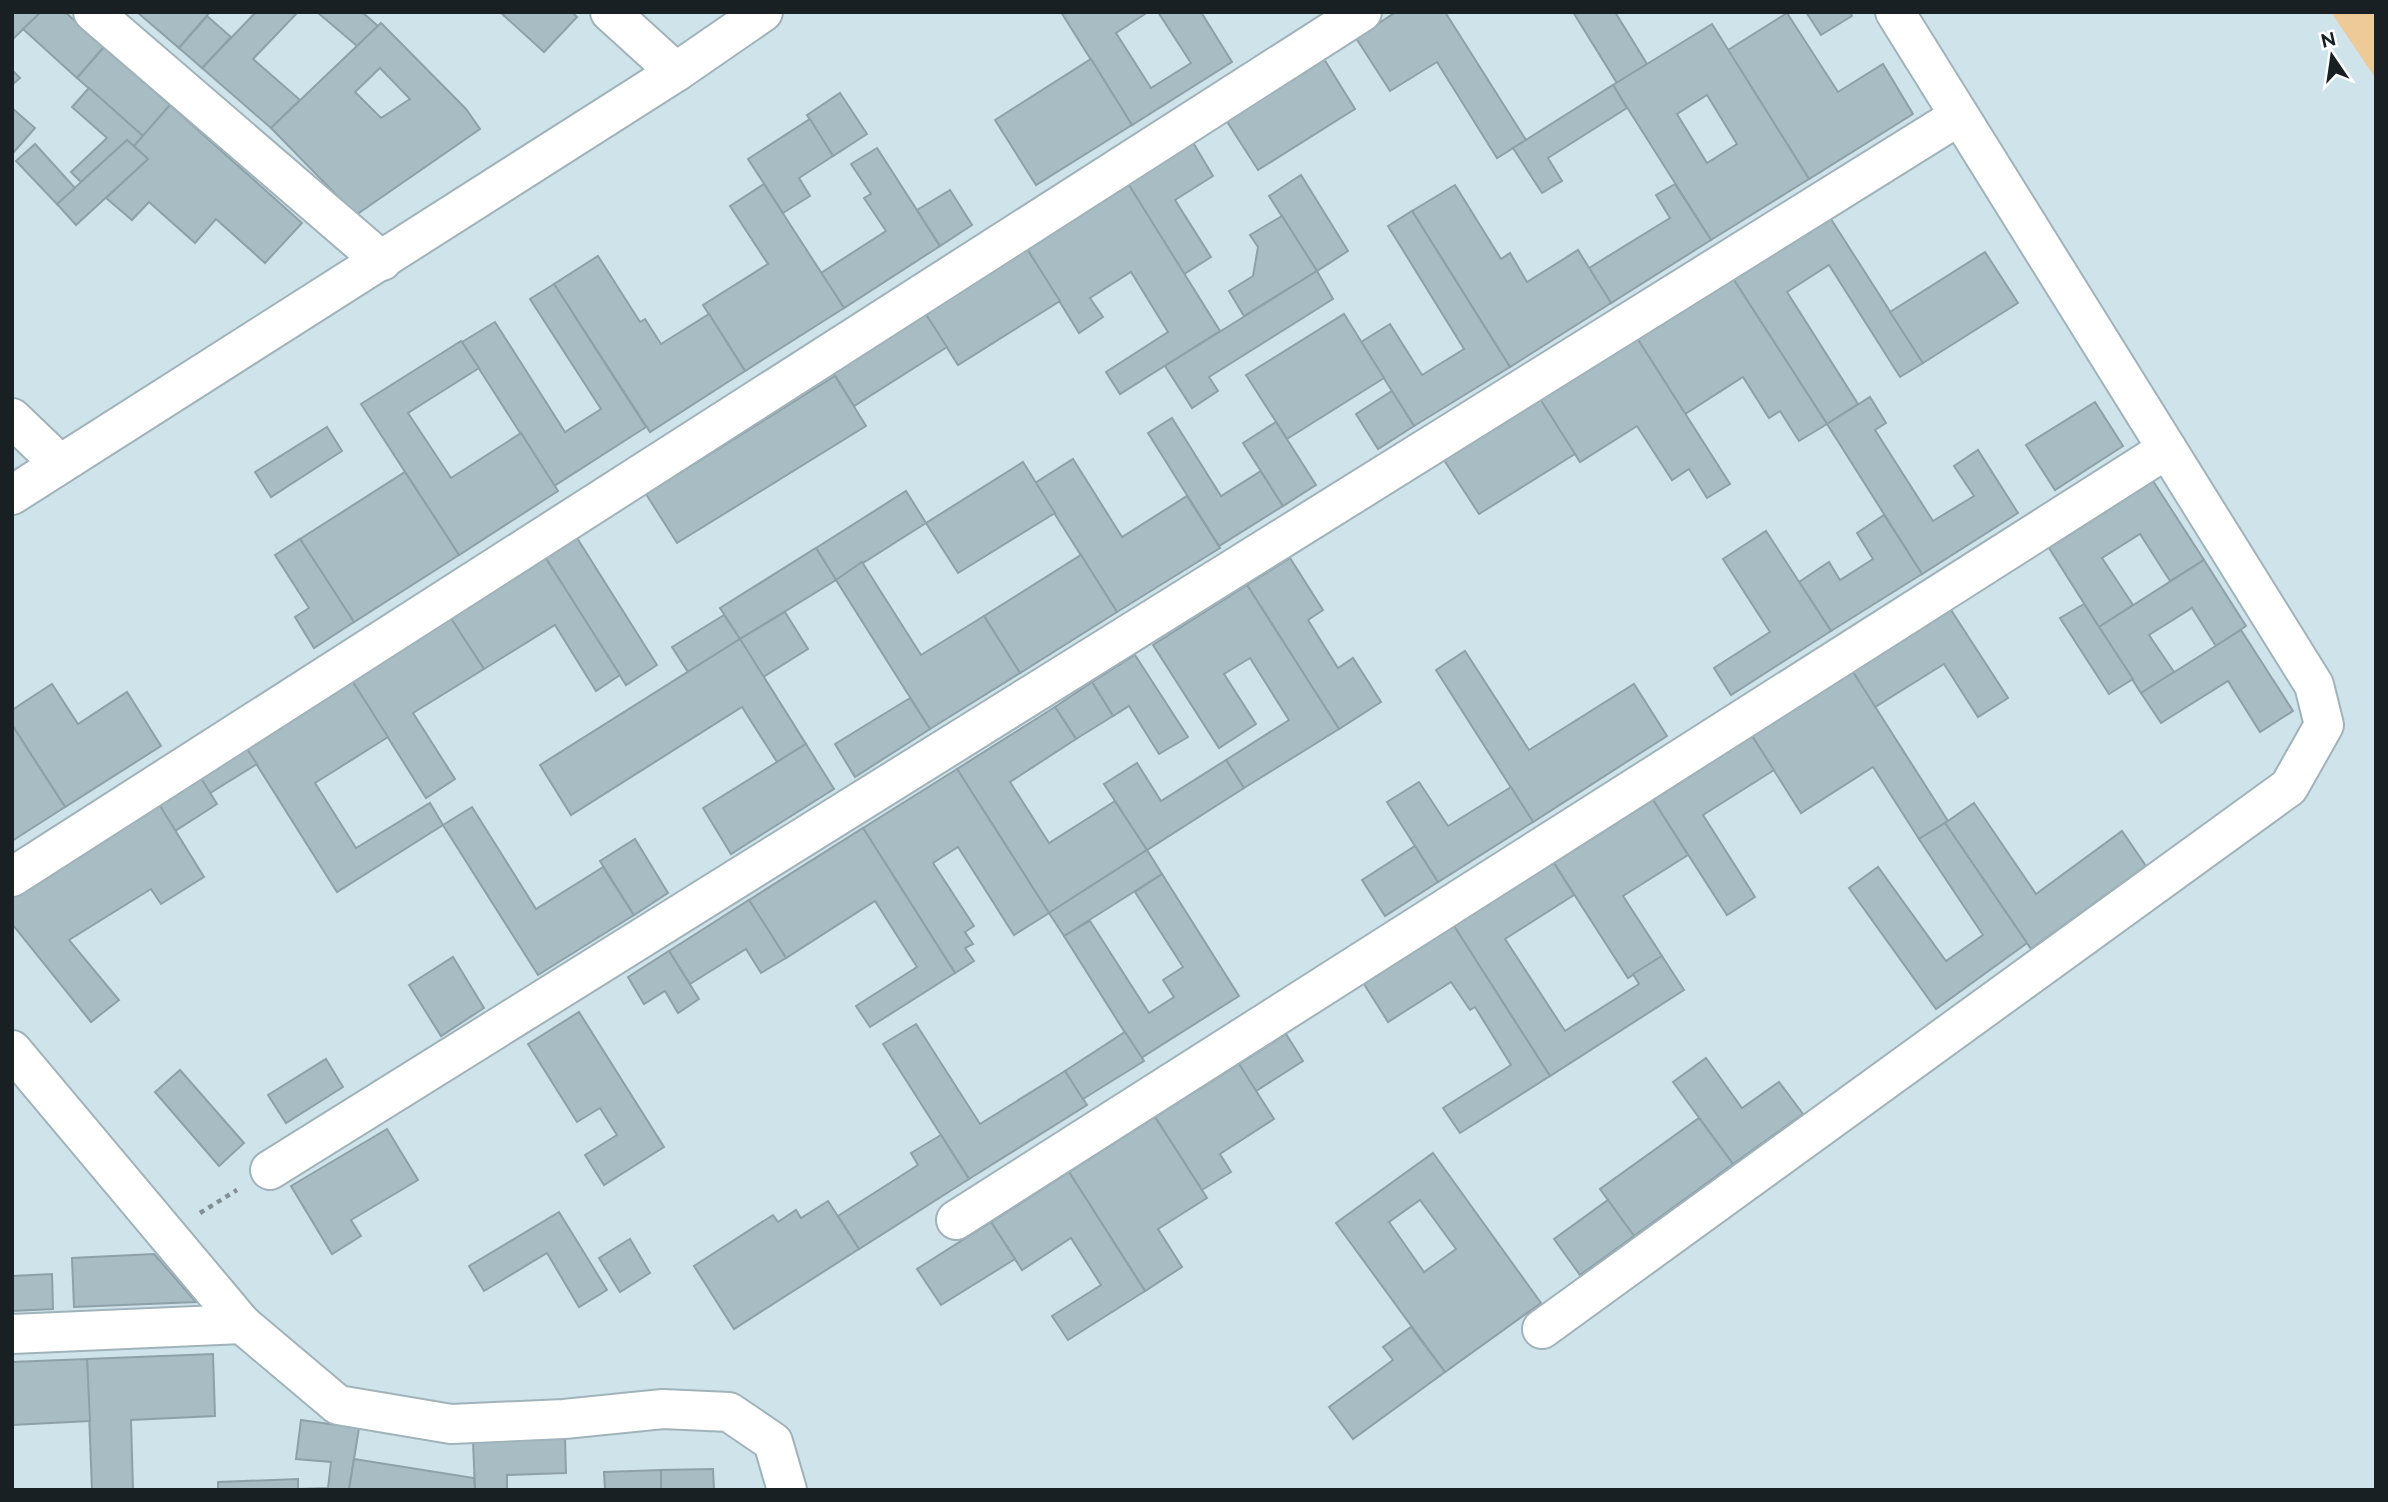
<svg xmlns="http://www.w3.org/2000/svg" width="2388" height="1502" font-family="Raleway,sans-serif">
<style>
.green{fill:#edca97}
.building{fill:#a8bcc3;stroke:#8ea1a8;stroke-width:2;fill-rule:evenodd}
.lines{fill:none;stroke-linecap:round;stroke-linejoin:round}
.minor-casing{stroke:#a0b3ba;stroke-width:42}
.path{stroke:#839197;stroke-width:4.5;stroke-dasharray:5 5;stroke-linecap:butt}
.minor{stroke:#fff;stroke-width:38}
</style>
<rect width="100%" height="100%" fill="#cfe3ea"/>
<polygon class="green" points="2331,12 2376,12 2376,79"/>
<g class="building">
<polygon points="12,12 41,12 12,40"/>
<polygon points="41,12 65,12 104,47 77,78 23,29"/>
<polygon points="137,12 210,12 179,48"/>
<polygon points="256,12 298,12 253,59 300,100 271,128 202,68"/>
<polygon points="317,12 362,12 378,26 357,46"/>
<polygon points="500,12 572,12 577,17 544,52"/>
<polygon points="1061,12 1148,12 1116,33 1151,88 1191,63 1158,12 1201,12 1232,62 1132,125"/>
<polygon points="1396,12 1445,12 1526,140 1497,158 1437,62 1390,91 1356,38"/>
<polygon points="1573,12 1615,12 1647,64 1617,83"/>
<polygon points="1806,12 1850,12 1852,16 1821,35"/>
<polygon points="1787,13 1838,92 1883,64 1913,114 1809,179 1728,50"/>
<polygon points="207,16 231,37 202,68 179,48"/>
<path d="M 381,23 L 466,109 L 480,129 L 356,215 L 271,128 ZM 380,68 L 410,99 L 381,118 L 355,92 Z"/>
<path d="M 1712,24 L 1809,179 L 1711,240 L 1613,85 ZM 1707,95 L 1737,144 L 1707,163 L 1677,114 Z"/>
<polygon points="104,47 170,105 143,136 77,78"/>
<polygon points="1091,59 1132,125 1036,185 995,120"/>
<polygon points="1324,59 1355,109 1258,170 1226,120"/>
<polygon points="12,70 20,78 12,85"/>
<polygon points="1613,85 1627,108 1548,158 1562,181 1542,193 1513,148"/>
<polygon points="89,88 143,136 134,146 127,140 81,182 71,172 107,138 72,107"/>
<polygon points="840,93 867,134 833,156 807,115"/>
<polygon points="170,105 302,223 265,263 216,219 195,243 149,202 132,220 106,198 148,159 134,146"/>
<polygon points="12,108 35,128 12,154"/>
<polygon points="810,119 833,156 799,178 810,196 783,213 748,159"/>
<polygon points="127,140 148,159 76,225 57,204"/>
<polygon points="1192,141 1213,176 1175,200 1211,257 1184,274 1126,182"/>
<polygon points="35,144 75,188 57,204 16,161"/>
<polygon points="877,148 940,246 844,308 821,273 886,231 864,198 871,194 851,164"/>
<polygon points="1301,175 1348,251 1317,271 1269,196"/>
<polygon points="764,184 844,308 745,371 703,305 768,264 730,206"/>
<polygon points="1675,184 1711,240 1611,303 1589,268 1670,218 1656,195"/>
<polygon points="1129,185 1220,331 1120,394 1106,372 1168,332 1131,272 1090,298 1103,317 1079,333 1027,249"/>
<polygon points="1455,185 1501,259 1510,253 1527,282 1578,250 1611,303 1510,367 1412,211"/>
<polygon points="950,190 972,225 940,246 917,210"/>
<polygon points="1412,211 1510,367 1414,426 1361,342 1390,324 1422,375 1464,349 1388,226"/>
<polygon points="1282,216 1317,271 1244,316 1229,291 1253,276 1258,247 1250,235"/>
<polygon points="1829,216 1923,363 1900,377 1829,265 1787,292 1858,404 1827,424 1732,277"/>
<polygon points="1027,249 1060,301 958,365 925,313"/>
<polygon points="1985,252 2018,303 1923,363 1890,312"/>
<polygon points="598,256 640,322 645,319 661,344 709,314 745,371 650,432 554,284"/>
<polygon points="1317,271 1333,299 1209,377 1218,391 1192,408 1165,366"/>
<polygon points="1732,277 1827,424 1799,441 1780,411 1769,418 1743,377 1685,414 1637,338"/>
<polygon points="554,284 646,427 554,486 462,342 495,322 565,432 601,409 530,299"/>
<polygon points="925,313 947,347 854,406 832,371"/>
<polygon points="1344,314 1384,378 1287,439 1246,375"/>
<polygon points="1637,338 1730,484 1707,498 1689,469 1672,480 1637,426 1580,462 1540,399"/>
<polygon points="461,341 479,368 408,413 451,478 521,433 558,491 459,555 361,404"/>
<polygon points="835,376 866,426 677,543 646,494"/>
<polygon points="1392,391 1414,426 1378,449 1356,414"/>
<polygon points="1870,397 1886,423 1875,430 1933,521 1974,496 1954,466 1978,450 2018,513 1922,574 1827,424"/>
<polygon points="1540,399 1575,454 1479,514 1444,460"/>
<polygon points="2095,402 2123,446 2055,490 2026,445"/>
<polygon points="1172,418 1221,496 1261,471 1283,506 1219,546 1148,433"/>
<polygon points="1276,422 1316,485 1283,506 1243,443"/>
<polygon points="327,427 342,451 271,497 255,472"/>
<polygon points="1073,459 1122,537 1187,496 1220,548 1117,612 1035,483"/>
<polygon points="1023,462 1055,513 958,573 926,523"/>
<polygon points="405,472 459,555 354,622 300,539"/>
<polygon points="2153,481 2204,560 2170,581 2140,534 2102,558 2133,605 2099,627 2049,548"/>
<polygon points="906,491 926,523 836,580 816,548"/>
<polygon points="1884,515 1922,574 1831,631 1799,582 1829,562 1840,580 1873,559 1857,533"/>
<polygon points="1766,531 1831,631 1731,695 1714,668 1770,632 1723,559"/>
<polygon points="577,538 657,665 626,685 545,557"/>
<polygon points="300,539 354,622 314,648 295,617 309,608 275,555"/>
<polygon points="816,548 836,580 740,639 720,608"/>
<polygon points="1081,555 1117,612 1020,673 984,616"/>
<polygon points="545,557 620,675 596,691 555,625 484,669 450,617"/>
<polygon points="1290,558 1323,610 1308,620 1338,668 1353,658 1381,702 1339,729 1247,585"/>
<polygon points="2204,560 2246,626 2216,646 2192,608 2149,635 2174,672 2141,693 2099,627"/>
<polygon points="862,562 921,655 984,616 1020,673 930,729 836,580"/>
<polygon points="1247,585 1339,729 1244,788 1226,760 1289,720 1250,658 1224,674 1256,724 1219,748 1153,645"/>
<polygon points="2084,604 2133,679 2109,694 2060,618"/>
<polygon points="1951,610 2008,698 1978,717 1944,664 1875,707 1853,672"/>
<polygon points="785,612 808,649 763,677 740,639"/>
<polygon points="724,615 740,639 688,672 672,647"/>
<polygon points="450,617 484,669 413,713 455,779 426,798 351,679"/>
<polygon points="2241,630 2293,711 2260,732 2228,681 2161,723 2141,693"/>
<polygon points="740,639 806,744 777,762 742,707 571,815 540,765"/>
<polygon points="1465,651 1529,750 1634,684 1667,736 1533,822 1436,670"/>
<polygon points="1135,655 1188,737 1159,754 1129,706 1113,716 1092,682"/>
<polygon points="1853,672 1948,821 1919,839 1873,767 1801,813 1752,736"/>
<polygon points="351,679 388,737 315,783 356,848 430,803 443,825 337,892 245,746"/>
<polygon points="1092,682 1113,716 1076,739 1055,707"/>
<polygon points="52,684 78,724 127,692 161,746 65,807 12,725 12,710"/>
<polygon points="910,698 930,729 855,777 835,744"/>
<polygon points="1055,707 1076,739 1010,782 1049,843 1115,801 1147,850 1049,913 957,769"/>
<polygon points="12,725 65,807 12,841 13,785"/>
<polygon points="1752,736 1774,770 1703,815 1755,897 1727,915 1653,800"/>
<polygon points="806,744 834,789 731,854 703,808"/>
<polygon points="245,746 257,764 210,793 199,775"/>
<polygon points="1226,760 1244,788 1147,850 1104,784 1137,763 1161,801"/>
<polygon points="957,769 1049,913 1014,935 958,847 933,863 974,926 965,932 973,944 965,948 974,961 955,973 863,828"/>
<polygon points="199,775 217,804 175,831 157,801"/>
<polygon points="1419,782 1448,826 1511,787 1533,822 1438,882 1387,802"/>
<polygon points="1653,800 1688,855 1623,896 1662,956 1628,978 1554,863"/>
<polygon points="157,801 204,877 161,904 151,889 69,940 119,1000 91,1022 12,924 12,891"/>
<polygon points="1974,803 2036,894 2122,831 2146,866 2031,949 1945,823"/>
<polygon points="472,807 536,909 603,867 634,915 538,975 443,825"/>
<polygon points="1945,823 2027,943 1936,1009 1849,888 1878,867 1946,961 1983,935 1919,839"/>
<polygon points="863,828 955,973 870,1027 856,1006 917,967 875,901 786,958 749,900"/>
<polygon points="635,839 668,893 634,915 600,861"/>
<polygon points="1415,846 1438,882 1385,916 1362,880"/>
<polygon points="1147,850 1162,874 1064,936 1049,913"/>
<polygon points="1554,863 1574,895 1505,939 1565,1031 1639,984 1633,974 1662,956 1684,990 1550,1076 1454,926"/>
<polygon points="1162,874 1239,996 1141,1058 1064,936 1090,921 1149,1013 1174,997 1163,980 1183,967 1135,892"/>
<polygon points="749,900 786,958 761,973 746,949 690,984 669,951"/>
<polygon points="1454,926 1550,1076 1460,1133 1443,1108 1511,1065 1475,1007 1470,1010 1451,982 1388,1022 1364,984"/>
<polygon points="669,951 699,999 678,1013 665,991 644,1004 628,977"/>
<polygon points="453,957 484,1008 441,1036 409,985"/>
<polygon points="579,1012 664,1147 604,1185 585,1155 617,1135 600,1108 577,1122 528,1044"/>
<polygon points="916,1024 980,1124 1065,1071 1087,1105 969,1179 883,1044"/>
<polygon points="1125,1032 1144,1061 1083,1099 1065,1071"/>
<polygon points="1286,1034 1303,1061 1256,1091 1239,1064"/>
<polygon points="1706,1058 1742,1108 1779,1082 1803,1114 1733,1164 1673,1082"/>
<polygon points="326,1059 343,1087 286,1123 268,1095"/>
<polygon points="1239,1064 1274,1119 1220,1154 1231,1172 1202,1190 1155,1117"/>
<polygon points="180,1070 244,1143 219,1166 155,1092"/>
<polygon points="1155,1117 1207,1198 1158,1229 1182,1267 1145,1291 1069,1172"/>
<polygon points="1699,1118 1733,1164 1634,1236 1600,1189"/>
<polygon points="387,1129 418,1180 351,1220 361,1236 332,1254 291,1186"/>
<polygon points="941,1135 969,1179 859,1249 838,1216 918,1165 911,1153"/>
<path d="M 1433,1153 L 1541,1303 L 1445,1372 L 1336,1223 ZM 1420,1200 L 1456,1249 L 1424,1272 L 1389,1222 Z"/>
<polygon points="1069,1172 1145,1291 1068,1340 1052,1316 1101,1285 1071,1238 1022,1270 991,1222"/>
<polygon points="1608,1200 1634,1236 1580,1275 1554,1239"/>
<polygon points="828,1201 859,1249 734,1329 694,1266 773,1215 778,1222 796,1210 801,1218"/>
<polygon points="559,1212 607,1290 579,1307 547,1253 484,1291 469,1266"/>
<polygon points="991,1222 1015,1259 941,1305 917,1269"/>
<polygon points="630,1239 650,1273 620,1292 599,1258"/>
<polygon points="154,1254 196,1302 74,1307 72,1258"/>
<polygon points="52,1274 53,1309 12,1311 12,1276"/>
<polygon points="1411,1327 1445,1372 1353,1439 1329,1407 1393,1360 1383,1347"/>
<polygon points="213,1354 215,1416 131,1420 133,1490 92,1490 87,1359"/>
<polygon points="87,1359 90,1421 12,1425 12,1362"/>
<polygon points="301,1420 359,1428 349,1490 218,1490 218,1482 298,1479 298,1489 328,1488 331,1462 296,1459"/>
<polygon points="565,1438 566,1473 507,1475 507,1490 475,1490 473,1441"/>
<polygon points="354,1459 474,1478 475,1490 349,1490"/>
<polygon points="713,1469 714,1490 661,1490 661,1470"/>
<polygon points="661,1470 661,1490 605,1490 604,1472"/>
</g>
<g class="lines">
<defs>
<g id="minor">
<polyline points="93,12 382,261"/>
<polyline points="610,12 676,72"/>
<polyline points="12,418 60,464"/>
<polyline points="12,495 676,72 763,12"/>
<polyline points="12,877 1362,12"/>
<polyline points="12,1050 242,1324 338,1405 451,1424 564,1419 663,1409 729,1412 773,1442 787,1490"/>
<polyline points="270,1170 1959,116"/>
<polyline points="956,1220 2167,449"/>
<polyline points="1542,1329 2289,787 2324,725 2314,685 1895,12"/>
<polyline points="12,1334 242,1324"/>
</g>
</defs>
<use href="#minor" class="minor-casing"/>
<polyline class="path" points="200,1213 237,1190"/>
<use href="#minor" class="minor"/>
</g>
<rect width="2388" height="1502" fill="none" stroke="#192023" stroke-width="28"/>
<g transform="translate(2332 56) rotate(347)" stroke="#ffffff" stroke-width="5" paint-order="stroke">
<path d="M0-5L12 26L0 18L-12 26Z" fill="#192023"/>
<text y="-10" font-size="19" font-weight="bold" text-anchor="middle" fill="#192023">N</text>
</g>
</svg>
